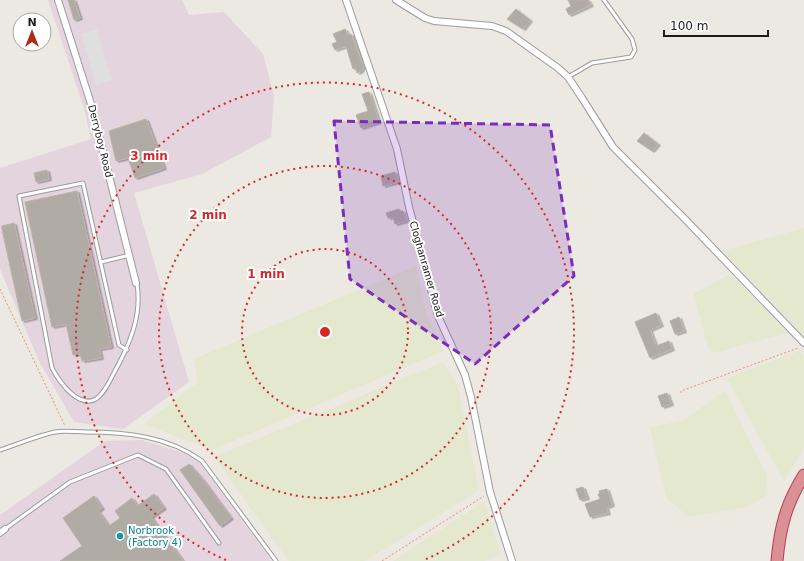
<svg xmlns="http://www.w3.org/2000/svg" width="804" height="561" font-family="'DejaVu Sans',sans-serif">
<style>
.industrial{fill:#e3d4de}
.farmland{fill:#e3e8ce}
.parking{fill:#dfdfdf}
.building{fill:#b0aba4;stroke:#bbb2a5;filter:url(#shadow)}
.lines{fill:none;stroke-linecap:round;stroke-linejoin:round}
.lane-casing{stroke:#9c9c9c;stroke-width:5}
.street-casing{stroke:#9c9c9c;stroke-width:8}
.highway-casing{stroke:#c03754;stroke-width:13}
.path{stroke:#e89075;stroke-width:1;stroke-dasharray:2 2;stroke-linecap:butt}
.lane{stroke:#fff;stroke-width:3}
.street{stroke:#fff;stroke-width:6}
.highway{stroke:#da9195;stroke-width:11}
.marked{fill:#7b2cbf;fill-opacity:0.2;stroke:#7b2cbf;stroke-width:3;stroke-dasharray:8 5;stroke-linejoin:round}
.ring{fill:none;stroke:#d62828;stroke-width:2;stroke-dasharray:2 4}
.culture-dot{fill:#0f9aa8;stroke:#fff;stroke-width:1.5}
.labels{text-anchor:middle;stroke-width:4;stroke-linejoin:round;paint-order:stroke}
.street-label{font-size:10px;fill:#1b1b1b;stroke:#fff}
.culture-label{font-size:10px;fill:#0d838f;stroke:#fff;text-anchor:start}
.centre{fill:#d62828;stroke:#fff;stroke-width:2}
.ring-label{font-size:12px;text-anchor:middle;font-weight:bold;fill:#d62828;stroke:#fff;stroke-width:4;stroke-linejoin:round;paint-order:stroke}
</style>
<defs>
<filter id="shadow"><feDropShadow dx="2.5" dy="1.5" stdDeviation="0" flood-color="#0004"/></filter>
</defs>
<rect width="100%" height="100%" fill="#ebe9e1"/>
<g class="industrial">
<polygon points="48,0 182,0 189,15 224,12 263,54 274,96 271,137 202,174 134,193 189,382 123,429 74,422 39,361 0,269 0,168 91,139 84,108"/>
<polygon points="142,440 189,455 201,464 272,561 0,561 0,515 105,441"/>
</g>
<g class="farmland">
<polygon points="804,228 804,336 723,251"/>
<polygon points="416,266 427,315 443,351 212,450 144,424 198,382 194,359"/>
<polygon points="728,275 737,280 787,333 713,353 708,347 694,294"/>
<polygon points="799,351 804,356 804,449 784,481 727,378"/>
<polygon points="443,362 458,386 479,490 365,561 289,561 214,457"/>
<polygon points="725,391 766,474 768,494 747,507 689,517 667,499 650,428 684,420"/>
<polygon points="485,501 500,555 483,561 393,561"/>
</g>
<polygon class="parking" points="97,29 112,80 96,85 81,34"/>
<g class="building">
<polygon points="68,0 74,0 80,18 74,20"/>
<polygon points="568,0 588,0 591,5 569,15 566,9 571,6"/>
<polygon points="516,9 530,20 523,29 507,19"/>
<polygon points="345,29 348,35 351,34 363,66 361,71 357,73 356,68 353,69 346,46 335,50 332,44 337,42 333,34"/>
<polygon points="369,92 379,122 361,128 356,115 368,111 362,94"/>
<polygon points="146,119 164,168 135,178 128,158 116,161 109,131"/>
<polygon points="644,133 658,144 652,151 637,141"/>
<polygon points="47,170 49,179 36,182 34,173"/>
<polygon points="395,172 398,182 383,186 381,176"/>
<polygon points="77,191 111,347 99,349 101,358 82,361 80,354 73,355 66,324 52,327 25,202"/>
<polygon points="399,209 400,211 403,211 406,221 395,224 393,217 388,218 386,213"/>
<polygon points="14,223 35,318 22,321 2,229 2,226"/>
<polygon points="656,313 661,325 650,330 656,346 669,341 672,349 650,358 635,322"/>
<polygon points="679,317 684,331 675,334 670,321"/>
<polygon points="667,393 671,404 662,407 658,396"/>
<polygon points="189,464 203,480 231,518 220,526 180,470"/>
<polygon points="583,487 587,498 580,500 576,489"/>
<polygon points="607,489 612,505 606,507 608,513 590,517 585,504 600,499 598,494 600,493 599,491"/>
<polygon points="154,494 164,508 151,517 183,561 60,561 82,546 63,518 94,496 102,508 98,511 109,526 120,518 115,511 132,498 137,506"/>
</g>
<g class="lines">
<defs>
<g id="lane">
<polyline points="568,77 592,63 631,57 635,50 632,39 604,0"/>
<polyline points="101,262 130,255"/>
<path d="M 127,350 L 119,345 L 83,183 L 19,196 L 52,368 C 59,381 78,409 96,399 C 105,393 110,380 115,371 C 130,344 142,315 137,284"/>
<path d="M 0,450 C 19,444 36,436 55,432 C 65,430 76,432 85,432 C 126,432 168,436 202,461 L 276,561"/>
<polyline points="5,529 70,482 138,455 166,469 219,543"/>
</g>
<g id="street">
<polyline points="58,0 91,104 136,283"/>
<polyline points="346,0 397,149 409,207 438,316 465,375 471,397 490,492 512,561"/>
<polyline points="396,0 425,18 434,21 492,26 506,31 558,68 568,77 582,98 613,147 685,219 804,343"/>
<polyline points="0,533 5,529"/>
</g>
<path id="highway" d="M 777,561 C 780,527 786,504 804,475"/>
</defs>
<use href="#lane" class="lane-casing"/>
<use href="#street" class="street-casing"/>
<use href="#highway" class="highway-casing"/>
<g class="path">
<polyline points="0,289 65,426"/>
<polyline points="681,393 681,391 798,348"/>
<polyline points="382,561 484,496"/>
</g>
<use href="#lane" class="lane"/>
<use href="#street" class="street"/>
<use href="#highway" class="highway"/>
</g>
<path class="marked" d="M 334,121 L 550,125 L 574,276 L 475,364 L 350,279 Z"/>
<g class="ring">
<circle cx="325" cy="332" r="83"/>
<circle cx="325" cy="332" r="166"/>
<path d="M226 560A249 249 0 1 1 424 560"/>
</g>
<circle class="culture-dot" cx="120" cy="536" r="4"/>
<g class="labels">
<g class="street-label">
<text transform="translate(101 141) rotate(76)" y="4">Derryboy Road</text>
<text transform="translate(427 269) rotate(74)" y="4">Cloghanramer Road</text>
</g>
<g class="culture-label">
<text x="128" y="534">Norbrook<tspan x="128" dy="12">(Factory 4)</tspan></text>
</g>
</g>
<circle cx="325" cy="332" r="6" class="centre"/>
<g class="ring-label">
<text x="149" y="160">3 min</text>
<text x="208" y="219">2 min</text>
<text x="266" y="278">1 min</text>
</g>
<g transform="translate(32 32)"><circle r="19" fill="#ffffff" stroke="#a4a4a4"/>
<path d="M0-3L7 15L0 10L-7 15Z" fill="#af2a17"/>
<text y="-6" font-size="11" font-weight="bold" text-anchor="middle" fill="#1b1b1b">N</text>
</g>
<path d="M664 30v6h104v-6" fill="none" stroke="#1b1b1b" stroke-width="2"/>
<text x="670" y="30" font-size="12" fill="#1b1b1b" stroke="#ffffff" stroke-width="3" paint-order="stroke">100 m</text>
</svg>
